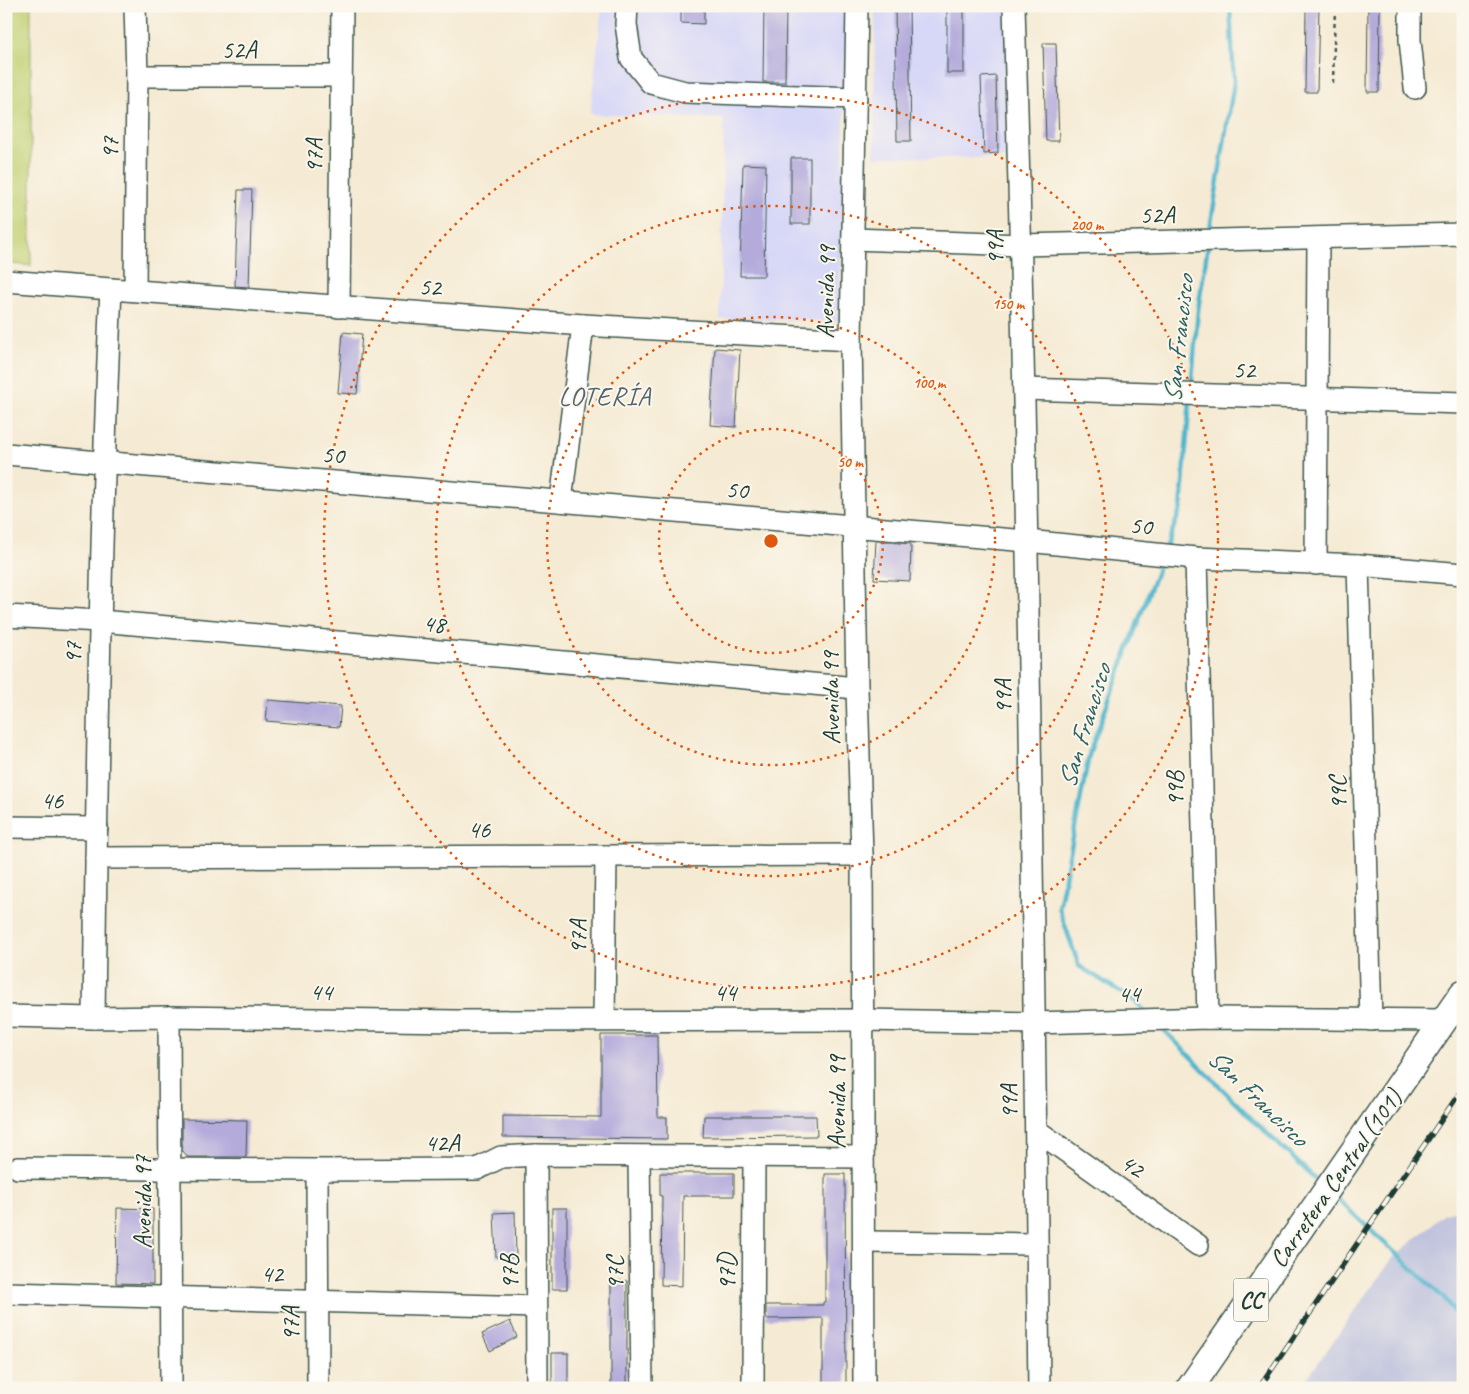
<svg xmlns="http://www.w3.org/2000/svg" width="1469" height="1394" font-family="Caveat,sans-serif">
<style>
.built{fill:#d7d7f8}
.industrial{fill:#bfc2dd}
.green{fill:#c2d174;stroke:#708754}
.lines{fill:none;stroke-linecap:round;stroke-linejoin:round}
.stream{stroke:#50b6ce;stroke-width:4.5}
.building{fill:#b4abdb}
.minor-casing{stroke:#3f574c;stroke-width:24}
.major-casing{stroke:#3f574c;stroke-width:29}
.path{stroke:#3f574c;stroke-width:2.5;stroke-dasharray:4 4;stroke-linecap:butt}
.minor{stroke:#fff;stroke-width:21}
.major{stroke:#fff;stroke-width:26}
.rail-casing{stroke:#1f3d34;stroke-width:5.5}
.rail{stroke:#fbf7ec;stroke-width:4;stroke-dasharray:11;stroke-linecap:butt}
.ring{fill:none;stroke:#de580e;stroke-width:2.5;stroke-dasharray:2.5 5}
.labels{text-anchor:middle;stroke-width:4;stroke-linejoin:round;paint-order:stroke}
.shield{fill:#fbf7ec;stroke:#61756b;stroke-width:1}
.shield-label{font-size:24px;font-weight:bold;fill:#1f3d34}
.street-label{font-size:25px;fill:#1f3d34;stroke:#fbf7ec}
.water-label{font-size:26px;font-style:italic;fill:#2e6162;stroke:#fbf7ec}
.neighbourhood-label{font-size:26px;letter-spacing:1px;fill:#53646e;stroke:#fbf7ec}
.centre{fill:#de580e;stroke:#fbf7ec;stroke-width:2.5}
.ring-label{font-size:15px;text-anchor:middle;font-weight:bold;fill:#de580e;stroke:#fbf7ec;stroke-width:4;stroke-linejoin:round;paint-order:stroke}
</style>
<rect width="100%" height="100%" fill="#fbf7ec"/>
<filter id="ink" filterUnits="userSpaceOnUse"><feTurbulence type="fractalNoise" baseFrequency=".02" numOctaves="2"/><feDisplacementMap in="SourceGraphic" scale="10" xChannelSelector="R" yChannelSelector="G"/><feConvolveMatrix kernelMatrix="1 2 1 2 8 2 1 2 1" color-interpolation-filters="sRGB"/></filter>
<filter id="wash" filterUnits="userSpaceOnUse"><feTurbulence type="fractalNoise" baseFrequency=".0096" numOctaves="4" result="noise"/><feDisplacementMap in="SourceGraphic" scale="20" xChannelSelector="R" yChannelSelector="G"/><feGaussianBlur stdDeviation="1.12" result="paint"/><feColorMatrix in="noise" values="0 0 0 0 0 0 0 0 0 0 0 0 0 0 0 0 0 1.4 0 .05"/><feComposite in="paint" operator="in"/></filter>
<g filter="url(#wash)">
<rect width="100%" height="100%" fill="#f5ead3"/>
<g class="built">
<polygon points="602,6 847,6 839,321 720,319 724,119 590,114"/>
<polygon points="875,6 1007,6 1006,158 874,157"/>
</g>
<polygon class="industrial" points="1463,1207 1463,1388 1300,1388 1392,1259 1443,1215"/>
<polygon class="green" points="6,6 31,6 31,266 6,263"/>
<g class="lines">
<g class="stream">
<polyline points="1209,235 1234,82 1230,6"/>
<polyline points="1191,389 1198,310 1208,245"/>
<polyline points="1166,548 1181,508 1190,399"/>
<polyline points="1146,1012 1135,1001 1079,966 1059,908 1090,751 1161,560"/>
<polyline points="1161,1027 1256,1123 1321,1184"/>
<polyline points="1334,1196 1448,1302 1463,1326"/>
</g>
</g>
<g id="blocks">
<g class="building">
<polygon points="681,6 704,6 704,24 681,23"/>
<polygon points="764,6 786,6 785,82 763,82"/>
<polygon points="895,6 909,6 911,141 897,141"/>
<rect x="947" y="6" width="17" height="67"/>
<polygon points="1306,6 1319,6 1317,92 1305,92"/>
<polygon points="1368,6 1380,6 1379,92 1367,92"/>
<polygon points="1043,43 1056,43 1059,141 1046,141"/>
<polygon points="996,76 998,153 984,154 981,77"/>
<rect x="791" y="158" width="19" height="66"/>
<polygon points="743,164 766,165 764,276 740,276"/>
<polygon points="238,190 252,190 249,287 235,286"/>
<polygon points="343,332 362,334 357,394 338,393"/>
<polygon points="715,348 740,350 736,427 710,425"/>
<polygon points="876,541 911,544 910,581 874,579"/>
<polygon points="268,700 341,706 339,727 266,721"/>
<polygon points="601,1035 657,1035 658,1117 667,1117 667,1139 503,1137 503,1116 601,1117"/>
<polygon points="704,1116 816,1116 817,1136 703,1137"/>
<polygon points="182,1119 247,1120 246,1157 188,1157 182,1150"/>
<polygon points="660,1173 734,1173 734,1196 683,1196 682,1286 661,1285 662,1196 660,1196"/>
<polygon points="825,1174 845,1174 846,1388 823,1388 823,1318 766,1319 766,1305 823,1305 823,1302 825,1302"/>
<polygon points="117,1208 153,1209 153,1284 116,1283"/>
<rect x="552" y="1208" width="15" height="81"/>
<polygon points="515,1212 516,1257 496,1257 494,1213"/>
<rect x="611" y="1281" width="16" height="107"/>
<polygon points="510,1321 517,1337 490,1351 482,1334"/>
<rect x="552" y="1353" width="16" height="35"/>
</g>
</g>
</g>
<g filter="url(#ink)">
<use href="#blocks" fill-opacity="0" stroke="#3f574c" stroke-width="1"/>
<g class="lines">
<defs>
<g id="minor">
<polyline points="627,6 626,24 631,58 651,83 685,92 856,98"/>
<polyline points="857,6 851,340 857,688 862,855 864,1388"/>
<path d="M 1014,6 C 1028,467 1033,927 1039,1388"/>
<polyline points="1410,6 1410,40 1415,88"/>
<polyline points="137,76 341,76"/>
<polyline points="853,239 1022,245 1463,234"/>
<polyline points="6,281 583,325 851,340"/>
<polyline points="135,290 137,76 135,6"/>
<polyline points="339,307 342,6"/>
<polyline points="1024,389 1463,403"/>
<polyline points="6,454 1027,541 1196,558 1358,565 1463,574"/>
<polyline points="561,501 583,325"/>
<polyline points="1196,558 1208,1018"/>
<polyline points="1316,564 1318,238"/>
<polyline points="1358,565 1371,1020"/>
<polyline points="6,616 100,621 857,688"/>
<polyline points="6,827 97,828"/>
<polyline points="96,858 862,855"/>
<polyline points="6,1016 94,1018 169,1017 457,1021 863,1020 1034,1023 1208,1018 1444,1020"/>
<polyline points="169,1017 171,1388"/>
<path d="M 94,1018 C 97,775 100,532 111,289"/>
<polyline points="604,1019 606,856"/>
<polyline points="1036,1130 1198,1245"/>
<polyline points="536,1155 537,1388"/>
<polyline points="639,1157 642,1388"/>
<polyline points="18,1168 317,1170 477,1169 501,1157 536,1155 863,1157"/>
<polyline points="317,1170 318,1388"/>
<polyline points="864,1242 1037,1244"/>
<polyline points="6,1293 536,1307"/>
<polyline points="753,1388 754,1157"/>
</g>
<polyline id="major" points="1190,1388 1463,993"/>
</defs>
<use href="#minor" class="minor-casing"/>
<use href="#major" class="major-casing"/>
<polyline class="path" points="1333,83 1335,6"/>
<use href="#minor" class="minor"/>
<use href="#major" class="major"/>
<defs>
<polyline id="rail" points="1259,1388 1463,1088"/>
</defs>
<use href="#rail" class="rail-casing"/>
<use href="#rail" class="rail"/>
</g>
</g>
<g class="ring">
<circle cx="771" cy="541" r="112"/>
<circle cx="771" cy="541" r="224"/>
<circle cx="771" cy="541" r="335"/>
<circle cx="771" cy="541" r="447"/>
</g>
<g class="labels">
<rect class="shield" x="1233.5" y="1278.5" width="35" height="43" rx="4"/>
<g class="shield-label">
<text x="1251" y="1308">CC</text>
</g>
<g class="street-label">
<text x="239" y="58">52A</text>
<text transform="translate(109 148) rotate(-89)" y="9">97</text>
<text transform="translate(313 156) rotate(-89)" y="9">97A</text>
<text transform="translate(1157 214) rotate(-1)" y="9">52A</text>
<text transform="translate(994 248) rotate(-91)" y="9">99A</text>
<text transform="translate(430 286) rotate(4)" y="9">52</text>
<text transform="translate(825 292) rotate(-89)" y="9">Avenida 99</text>
<text transform="translate(1244 369) rotate(2)" y="9">52</text>
<text transform="translate(333 454) rotate(5)" y="9">50</text>
<text transform="translate(737 489) rotate(5)" y="9">50</text>
<text transform="translate(1141 525) rotate(6)" y="9">50</text>
<text transform="translate(434 623) rotate(5)" y="9">48</text>
<text transform="translate(72 653) rotate(-89)" y="9">97</text>
<text transform="translate(1002 697) rotate(-91)" y="9">99A</text>
<text transform="translate(830 698) rotate(-91)" y="9">Avenida 99</text>
<text transform="translate(1174 789) rotate(-91)" y="9">99B</text>
<text transform="translate(1337 793) rotate(-92)" y="9">99C</text>
<text x="52" y="809">46</text>
<text x="479" y="838">46</text>
<text transform="translate(577 937) rotate(-89)" y="9">97A</text>
<text transform="translate(321 991) rotate(1)" y="9">44</text>
<text x="725" y="1001">44</text>
<text transform="translate(1129 993) rotate(-2)" y="9">44</text>
<text transform="translate(836 1102) rotate(-90)" y="9">Avenida 99</text>
<text transform="translate(1008 1102) rotate(-91)" y="9">99A</text>
<text transform="translate(442 1142) rotate(-1)" y="9">42A</text>
<text transform="translate(1133 1165) rotate(35)" y="9">42</text>
<text transform="translate(1335 1178) rotate(-55)" y="9">Carretera Central (101)</text>
<text transform="translate(142 1202) rotate(-90)" y="9">Avenida 97</text>
<text transform="translate(509 1272) rotate(-90)" y="9">97B</text>
<text transform="translate(726 1272) rotate(-90)" y="9">97D</text>
<text transform="translate(272 1273) rotate(1)" y="9">42</text>
<text transform="translate(614 1273) rotate(-91)" y="9">97C</text>
<text transform="translate(290 1324) rotate(-90)" y="9">97A</text>
</g>
<g class="water-label">
<text transform="translate(1178 339) rotate(-84)" y="9">San Francisco</text>
<text transform="translate(1084 726) rotate(-73)" y="9">San Francisco</text>
<text transform="translate(1258 1097) rotate(44)" y="9">San Francisco</text>
</g>
<g class="neighbourhood-label">
<text x="605" y="405">LOTERÍA</text>
</g>
</g>
<circle cx="771" cy="541" r="8" class="centre"/>
<g class="ring-label">
<text x="1087" y="230">200 m</text>
<text x="1008" y="309">150 m</text>
<text x="929" y="388">100 m</text>
<text x="850" y="467">50 m</text>
</g>
<rect width="1469" height="1394" fill="none" stroke="#fbf7ec" stroke-width="25"/>
</svg>
